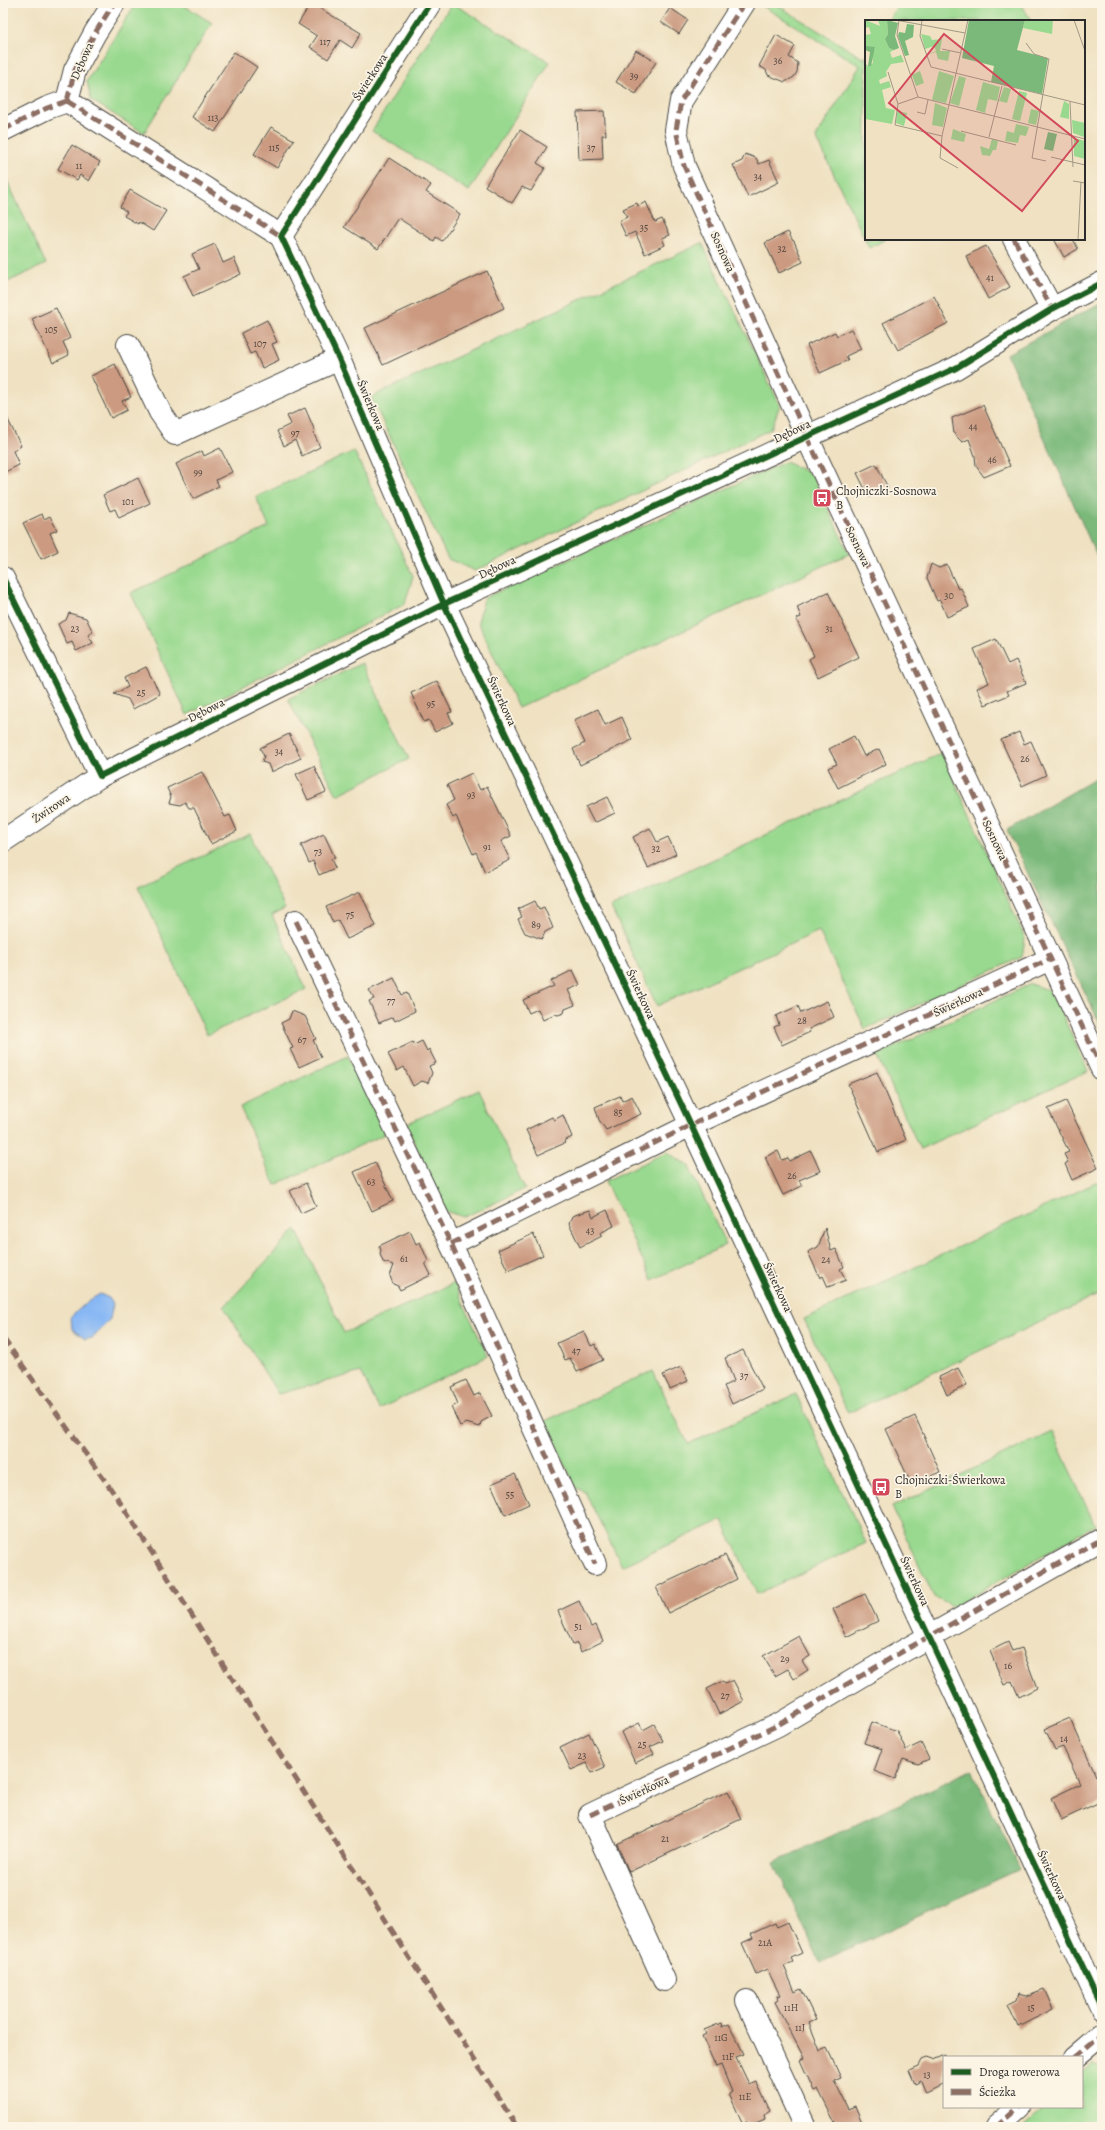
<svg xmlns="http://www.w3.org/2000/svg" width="1105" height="2130" font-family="Alegreya,serif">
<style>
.green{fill:#99d98f;stroke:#62825d}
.forest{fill:#7ab97a;stroke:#527252}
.water{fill:#88b8f4;stroke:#5a7290}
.building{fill:#cb9a80}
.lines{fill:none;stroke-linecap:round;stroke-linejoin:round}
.minor-casing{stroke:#484642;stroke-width:24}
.minor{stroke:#fff;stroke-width:22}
.quiet{stroke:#8d6e63;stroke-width:5;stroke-dasharray:10 5;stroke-linecap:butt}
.cycleway-casing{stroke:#fcf5e5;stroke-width:8}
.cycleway{stroke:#1b5e20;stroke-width:6}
.labels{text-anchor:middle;stroke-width:3.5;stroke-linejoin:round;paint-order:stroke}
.number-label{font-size:10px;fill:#534740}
.street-label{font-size:12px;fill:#2b2b2b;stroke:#fcf5e5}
.poi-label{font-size:12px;fill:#2b2b2b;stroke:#fcf5e5;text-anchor:start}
.inset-road{fill:none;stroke:#a19885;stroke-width:1}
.view{fill:#d1495b;fill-opacity:0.15;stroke:#d1495b;stroke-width:2}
.inset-edge{fill:none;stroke:#2b2b2b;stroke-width:2}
</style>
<rect width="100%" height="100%" fill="#fcf5e5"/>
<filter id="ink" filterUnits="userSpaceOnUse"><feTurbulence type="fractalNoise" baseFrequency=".025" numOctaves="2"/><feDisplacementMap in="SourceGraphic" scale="8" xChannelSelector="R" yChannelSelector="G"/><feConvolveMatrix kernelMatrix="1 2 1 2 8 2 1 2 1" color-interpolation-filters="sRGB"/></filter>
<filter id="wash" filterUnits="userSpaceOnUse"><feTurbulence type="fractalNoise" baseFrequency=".012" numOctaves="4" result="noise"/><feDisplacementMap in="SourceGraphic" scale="16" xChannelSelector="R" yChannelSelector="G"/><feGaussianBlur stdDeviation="0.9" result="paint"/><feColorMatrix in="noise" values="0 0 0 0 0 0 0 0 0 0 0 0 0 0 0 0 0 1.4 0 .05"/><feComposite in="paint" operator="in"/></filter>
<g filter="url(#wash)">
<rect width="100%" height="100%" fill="#efe1c1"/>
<g class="green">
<polygon points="136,3 180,3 212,23 144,133 91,100 87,81"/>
<polygon points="452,3 550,62 469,191 372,131"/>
<polygon points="763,3 774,3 864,59 866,56 866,239 886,239 869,248 816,137 860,66 761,5"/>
<polygon points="899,3 1021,3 1031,21 888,21"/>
<polygon points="3,172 46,264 3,284"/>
<polygon points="702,243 780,405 771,429 475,571 448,559 371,397"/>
<polygon points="354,451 413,576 405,604 187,715 131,593 269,527 256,497"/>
<polygon points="785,462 812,474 849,554 518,708 478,622 484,598"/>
<polygon points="362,663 409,759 337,795 288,699"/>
<polygon points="942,753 1025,938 1022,957 865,1029 819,931 657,1006 611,907"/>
<polygon points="250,834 285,909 272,915 306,989 207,1035 138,886"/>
<polygon points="1031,984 1052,992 1088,1071 920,1149 877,1055"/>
<polygon points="348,1056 385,1134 275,1185 240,1107"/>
<polygon points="479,1090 525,1189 464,1217 445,1211 406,1124"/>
<polygon points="667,1152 689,1166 726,1245 652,1280 605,1181"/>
<polygon points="1102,1180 1102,1293 848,1413 804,1319"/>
<polygon points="296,1229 344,1333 454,1283 488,1356 379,1409 361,1372 278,1394 224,1307"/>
<polygon points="653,1371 688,1444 796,1394 866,1543 757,1594 722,1520 622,1566 585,1492 576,1488 545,1421"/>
<polygon points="1052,1432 1095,1525 953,1607 934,1597 892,1507"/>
<polygon points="1093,2065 1102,2068 1102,2127 1023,2127 1046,2107 1082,2107 1082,2075"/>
</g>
<g class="forest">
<polygon points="1102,302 1102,568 1007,354"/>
<polygon points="1102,775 1102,1028 1007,830"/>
<polygon points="972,1770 1020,1869 820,1962 774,1863"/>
</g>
<polygon class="water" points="100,1294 109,1298 113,1304 110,1319 93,1338 85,1339 72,1329 71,1317 88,1301"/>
<g id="blocks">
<g class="building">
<polygon points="311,3 361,33 352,48 340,40 328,59 310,47 317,36 298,24"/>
<polygon points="670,8 688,20 679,34 661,22"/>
<polygon points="776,35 795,46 789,57 798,63 797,72 794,77 785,82 768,75 766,70 759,66"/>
<polygon points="636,50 656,62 636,94 616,82"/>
<polygon points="234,52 257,67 215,132 192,117"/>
<polygon points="604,111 606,135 602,135 603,159 579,160 577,112"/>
<polygon points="271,127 294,140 277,168 254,154"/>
<polygon points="520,130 547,147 537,163 545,168 531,191 522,187 512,203 485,186"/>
<polygon points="72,145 100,162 89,181 80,175 77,180 58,169"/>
<polygon points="745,154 756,158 759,164 769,160 779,182 748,197 733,165 742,161"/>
<polygon points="389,158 431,185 426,192 460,214 442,241 436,237 434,241 398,218 378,249 344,227"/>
<polygon points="130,190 166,211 153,231 139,222 138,224 124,216 127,212 120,207"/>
<polygon points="646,202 655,222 662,219 670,235 662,238 665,245 645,254 635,232 626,236 619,221 627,217 623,209 637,203 638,206"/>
<polygon points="788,232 793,241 794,241 803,262 779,273 765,243"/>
<polygon points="1054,239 1073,239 1078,249 1064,257"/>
<polygon points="215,244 223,263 234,258 241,274 193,296 184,276 199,269 192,254"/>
<polygon points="986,246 1010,287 988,299 966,256"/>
<polygon points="487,271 504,308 383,365 365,328"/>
<polygon points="934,296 948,323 898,350 883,323"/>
<polygon points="56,308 70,338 63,342 69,355 53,363 32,319"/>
<polygon points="267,320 277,342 272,344 279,360 262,368 255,352 250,354 241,333"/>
<polygon points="851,329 861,349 846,356 848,360 820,373 807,345 835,332 837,336"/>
<polygon points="115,364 131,397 122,401 127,410 111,418 91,376"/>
<polygon points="983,405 1010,466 984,477 976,466 975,456 969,439 962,442 954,434 952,418"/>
<polygon points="305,408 315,431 313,432 320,447 302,456 295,440 284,446 277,431 291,424 287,416"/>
<polygon points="3,410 21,446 13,451 19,465 3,473"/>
<polygon points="220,448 232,472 216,480 219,486 193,499 176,464 202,451 204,456"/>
<polygon points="876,464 888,488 869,497 857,473"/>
<polygon points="138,478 150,503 119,518 115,509 110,511 103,495"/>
<polygon points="42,514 44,519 50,516 57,530 50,533 58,551 41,559 23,523"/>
<polygon points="931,564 939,568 947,565 958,589 961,588 969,607 947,617 940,600 937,601 927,578"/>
<polygon points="828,592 859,657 818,677 809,659 814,656 796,619 801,617 797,607"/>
<polygon points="69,613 86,618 93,632 88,635 93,643 76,651 72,642 67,644 58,624 66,620"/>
<polygon points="996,639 1008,664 1016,660 1026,683 1007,691 1009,695 985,705 977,688 989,683 974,649"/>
<polygon points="146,667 160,694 133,709 128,699 114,694 128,687 124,678"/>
<polygon points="437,681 452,712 448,713 453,723 435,732 429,720 424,722 411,693"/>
<polygon points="598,709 605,725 622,717 632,740 580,765 573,749 585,743 574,720"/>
<polygon points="1019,732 1024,744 1031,741 1046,775 1022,786 1001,740"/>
<polygon points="289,734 301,758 271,772 268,764 262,762 264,756 260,748"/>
<polygon points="854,736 864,756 879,749 886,764 838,788 828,768 837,764 829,749"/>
<polygon points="314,766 326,792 308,800 296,774"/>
<polygon points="202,772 225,817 230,815 237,831 211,844 194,808 189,808 185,802 180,805 169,803 171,797 167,788"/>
<polygon points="472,773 480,790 487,786 511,836 501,841 510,860 485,872 476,852 473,854 456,816 453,818 446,805 454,800 447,785"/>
<polygon points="607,797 615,813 594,823 586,807"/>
<polygon points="650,828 657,842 668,837 676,854 648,868 633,837"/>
<polygon points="324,834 335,858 331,859 335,868 319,875 313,861 309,863 301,845"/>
<polygon points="360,892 376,926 347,939 338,920 333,923 326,907"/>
<polygon points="535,901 539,909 544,907 553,928 545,932 542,939 525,933 518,919 522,917 518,909"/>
<polygon points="573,970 580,985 568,990 575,1005 565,1009 564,1013 558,1015 555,1014 543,1020 538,1009 529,1013 523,1000 554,986 551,981"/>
<polygon points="394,978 402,995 407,993 415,1011 395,1021 393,1017 379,1023 369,1001 374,999 369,990"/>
<polygon points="827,1001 834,1017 809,1029 810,1032 782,1045 774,1027 779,1025 776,1016 798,1006 801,1013"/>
<polygon points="292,1011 305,1016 316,1039 313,1040 321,1057 299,1067 290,1049 293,1048 281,1023 289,1019"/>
<polygon points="422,1041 427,1051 429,1049 436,1063 429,1066 432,1073 428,1083 422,1081 413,1086 404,1067 397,1071 388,1054 413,1042 414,1045"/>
<polygon points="877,1072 906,1140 878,1152 848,1084"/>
<polygon points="620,1096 622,1101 632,1096 641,1114 606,1130 599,1120 595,1107"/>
<polygon points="1066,1101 1098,1168 1072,1180 1065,1164 1068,1162 1064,1154 1069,1152 1048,1109"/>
<polygon points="563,1115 572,1137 564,1141 565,1143 538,1155 526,1130 552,1117 554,1120"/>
<polygon points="778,1151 782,1160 788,1158 790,1161 811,1151 820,1171 799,1180 802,1186 783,1195 765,1157"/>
<polygon points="375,1162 393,1201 372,1211 354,1172"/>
<polygon points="306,1183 316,1206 301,1213 290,1191"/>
<polygon points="590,1210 593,1217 607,1210 614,1226 600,1233 602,1236 580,1247 569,1224 572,1216"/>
<polygon points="825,1228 831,1251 836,1249 844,1267 840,1269 846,1280 828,1287 823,1276 820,1278 808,1252 818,1247"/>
<polygon points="410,1231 416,1244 420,1242 428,1261 425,1263 431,1275 400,1290 398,1286 393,1284 390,1276 394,1265 383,1262 380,1254 381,1250 379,1246"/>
<polygon points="533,1234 543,1255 508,1271 498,1250"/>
<polygon points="584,1331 591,1346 595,1344 603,1360 577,1372 570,1358 565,1360 557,1343"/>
<polygon points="743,1350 763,1389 732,1404 724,1386 734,1381 725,1358"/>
<polygon points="681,1367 688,1381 670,1389 663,1375"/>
<polygon points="958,1368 967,1385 947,1395 939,1377"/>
<polygon points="466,1380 474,1396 480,1393 492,1416 481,1422 480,1427 466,1423 460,1426 451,1407 458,1404 451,1387"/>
<polygon points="915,1416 940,1472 911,1484 886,1429"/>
<polygon points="515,1474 529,1504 505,1515 491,1484"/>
<polygon points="725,1555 737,1579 668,1613 656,1587"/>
<polygon points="865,1594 878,1621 846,1637 833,1609"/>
<polygon points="579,1601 591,1627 596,1625 603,1641 581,1652 577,1643 573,1645 558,1611"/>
<polygon points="799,1636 810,1656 802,1661 808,1670 794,1679 788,1669 775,1676 763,1656"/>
<polygon points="1008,1642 1012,1651 1022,1648 1037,1688 1019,1697 1012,1681 1004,1685 990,1651"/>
<polygon points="733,1680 744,1701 719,1714 707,1689 723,1681 725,1684"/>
<polygon points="1070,1718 1096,1776 1102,1774 1102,1801 1061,1820 1051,1798 1080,1784 1063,1747 1055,1750 1045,1729"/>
<polygon points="872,1722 897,1731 906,1750 921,1743 929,1759 918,1764 903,1759 895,1779 874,1771 882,1749 864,1743"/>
<polygon points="639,1723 643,1730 654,1724 663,1741 650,1747 654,1754 635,1763 621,1732"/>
<polygon points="589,1733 605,1767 592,1773 587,1763 571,1770 560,1747"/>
<polygon points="728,1791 741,1819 629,1872 617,1844"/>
<polygon points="788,1922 802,1953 791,1958 793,1962 784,1966 795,1992 801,1989 816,2020 809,2023 820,2051 827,2048 841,2078 834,2081 848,2109 855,2106 864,2127 837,2127 818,2089 814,2091 800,2060 804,2058 775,2002 778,2000 777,1996 780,1995 767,1969 756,1974 742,1943 753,1938 751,1934 766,1927 775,1923 777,1927"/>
<polygon points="1044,1989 1053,2009 1018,2027 1008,2005 1016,2001 1018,1994 1026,1996"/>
<polygon points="721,2023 722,2027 729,2024 744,2054 736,2057 749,2084 756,2081 770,2111 764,2115 765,2119 749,2126 747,2122 743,2124 729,2094 732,2092 721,2065 716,2067 702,2036 706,2034 704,2030"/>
<polygon points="944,2055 944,2084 926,2093 921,2081 915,2084 909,2070 918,2066 921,2060 926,2058 932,2060"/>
</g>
</g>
</g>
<g filter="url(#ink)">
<use href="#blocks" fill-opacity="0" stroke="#484642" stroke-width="1"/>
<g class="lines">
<defs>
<g id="minor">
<polyline points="430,3 281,236 339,359 444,604 691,1125 1102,2009"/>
<polyline points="744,3 681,101 676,130 684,166 807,437 1102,1069"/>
<polyline points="67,101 281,236"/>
<polyline points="67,101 75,70 95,33 114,3"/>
<polyline points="3,130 47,108 67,101"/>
<polyline points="1014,239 1052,309"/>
<polyline points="128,345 160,412 175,434 339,359"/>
<polyline points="3,578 100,776"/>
<polyline points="3,841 100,776 444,604 956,368 1052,309 1102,283"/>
<polyline points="296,921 451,1244 595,1564"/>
<polyline points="451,1244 691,1125 1050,959"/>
<polyline points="664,1980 590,1815 778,1725 898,1654 1102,1539"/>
<polyline points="747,2001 805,2127"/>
<polyline points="1075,2057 1102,2034"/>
<polyline points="996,2127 1019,2107"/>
</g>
</defs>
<use href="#minor" class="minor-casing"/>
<use href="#minor" class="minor"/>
<g class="quiet">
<polyline points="744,3 681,101 676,130 684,166 807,437 1102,1069"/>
<polyline points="67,101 281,236"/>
<polyline points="67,101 75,70 95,33 114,3"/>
<polyline points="3,130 47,108 67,101"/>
<polyline points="1014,239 1052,309"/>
<polyline points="296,921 451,1244 595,1564"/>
<polyline points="451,1244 691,1125 1050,959"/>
<polyline points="3,1338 118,1499 517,2127"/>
<polyline points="590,1815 778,1725 898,1654 1102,1539"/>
<polyline points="1075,2057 1102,2034"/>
<polyline points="996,2127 1019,2107"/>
</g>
<defs>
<g id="cycleway">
<polyline points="430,3 281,236 339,359 444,604 691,1125 1102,2009"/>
<polyline points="3,578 100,776 444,604 956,368 1052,309 1102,283"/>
</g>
</defs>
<use href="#cycleway" class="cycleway-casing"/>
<use href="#cycleway" class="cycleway"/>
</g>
</g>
<defs>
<symbol id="bus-square" viewBox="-11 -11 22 22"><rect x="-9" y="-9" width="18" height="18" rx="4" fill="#d1495b" stroke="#fcf5e5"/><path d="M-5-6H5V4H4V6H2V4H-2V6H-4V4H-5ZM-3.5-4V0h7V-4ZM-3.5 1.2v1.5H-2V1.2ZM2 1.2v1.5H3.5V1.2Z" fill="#fff"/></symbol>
</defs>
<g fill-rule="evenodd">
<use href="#bus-square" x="811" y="487" width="22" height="22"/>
<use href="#bus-square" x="870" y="1476" width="22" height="22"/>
</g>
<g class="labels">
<g class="number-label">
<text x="325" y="45">117</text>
<text x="778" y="64">36</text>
<text x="634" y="79">39</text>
<text x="213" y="121">113</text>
<text x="274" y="151">115</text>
<text x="591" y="151">37</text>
<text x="79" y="169">11</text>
<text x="758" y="180">34</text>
<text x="644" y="231">35</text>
<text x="782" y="252">32</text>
<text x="990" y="281">41</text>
<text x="51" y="333">105</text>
<text x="260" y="347">107</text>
<text x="973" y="430">44</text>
<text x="295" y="436">97</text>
<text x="992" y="463">46</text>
<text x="198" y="475">99</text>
<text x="128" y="505">101</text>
<text x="949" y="599">30</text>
<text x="75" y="632">23</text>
<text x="829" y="632">31</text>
<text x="141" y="696">25</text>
<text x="431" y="707">95</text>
<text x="279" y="755">34</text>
<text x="1025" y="762">26</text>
<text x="471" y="798">93</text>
<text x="487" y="850">91</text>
<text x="656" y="852">32</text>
<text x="318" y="855">73</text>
<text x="350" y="918">75</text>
<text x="536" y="928">89</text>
<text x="391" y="1004">77</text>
<text x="802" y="1024">28</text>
<text x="302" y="1043">67</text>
<text x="618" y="1116">85</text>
<text x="792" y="1179">26</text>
<text x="371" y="1185">63</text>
<text x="590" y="1234">43</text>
<text x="404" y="1262">61</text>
<text x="826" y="1263">24</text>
<text x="576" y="1354">47</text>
<text x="744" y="1379">37</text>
<text x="510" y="1498">55</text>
<text x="578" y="1630">51</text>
<text x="785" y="1662">29</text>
<text x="1008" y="1669">16</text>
<text x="725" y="1699">27</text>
<text x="1064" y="1742">14</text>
<text x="642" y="1748">25</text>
<text x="582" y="1759">23</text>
<text x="665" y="1842">21</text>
<text x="765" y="1946">21A</text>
<text x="791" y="2011">11H</text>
<text x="1031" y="2011">15</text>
<text x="800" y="2031">11J</text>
<text x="721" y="2041">11G</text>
<text x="728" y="2060">11F</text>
<text x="927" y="2078">13</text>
<text x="745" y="2100">11E</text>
</g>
<g class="street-label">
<text transform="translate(82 61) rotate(-66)" y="4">Dębowa</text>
<text transform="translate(370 77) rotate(-57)" y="4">Świerkowa</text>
<text transform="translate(723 252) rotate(66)" y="4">Sosnowa</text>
<text transform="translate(371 405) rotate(67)" y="4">Świerkowa</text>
<text transform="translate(792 431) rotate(-25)" y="4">Dębowa</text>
<text transform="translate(858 546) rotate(65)" y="4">Sosnowa</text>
<text transform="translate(497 567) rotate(-25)" y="4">Dębowa</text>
<text transform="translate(502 701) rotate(65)" y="4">Świerkowa</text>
<text transform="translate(206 710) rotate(-27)" y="4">Dębowa</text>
<text transform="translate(51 808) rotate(-34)" y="4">Żwirowa</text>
<text transform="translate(995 840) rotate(65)" y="4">Sosnowa</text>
<text transform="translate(641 994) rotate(65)" y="4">Świerkowa</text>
<text transform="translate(958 1002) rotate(-25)" y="4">Świerkowa</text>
<text transform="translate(778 1287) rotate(65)" y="4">Świerkowa</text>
<text transform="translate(915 1581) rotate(65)" y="4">Świerkowa</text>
<text transform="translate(644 1790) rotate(-25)" y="4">Świerkowa</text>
<text transform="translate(1052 1875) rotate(65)" y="4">Świerkowa</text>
</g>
<g class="poi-label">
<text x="836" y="495">Chojniczki-Sosnowa<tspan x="836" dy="14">B</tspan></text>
<text x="895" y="1484">Chojniczki-Świerkowa<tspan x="895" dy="14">B</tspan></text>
</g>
</g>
<g transform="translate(865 20)">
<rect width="220" height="220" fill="#efe1c1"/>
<path d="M 0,0 L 15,6 L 13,0 L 22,0 L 23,14 L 20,19 L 24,28 L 29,30 L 25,32 L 27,38 L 36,35 L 39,42 L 26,44 L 21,52 L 22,56 L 14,60 L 15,64 L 24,61 L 26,67 L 17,70 L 21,88 L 30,90 L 27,104 L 0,99 L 0,43 L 3,46 L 8,43 L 7,34 L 10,28 L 0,27 L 0,15 L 6,14 L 4,7 L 0,8 ZM 160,0 L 188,0 L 187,14 L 158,8 ZM 56,14 L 65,16 L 67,20 L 77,19 L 75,31 L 85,31 L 83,41 L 73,39 L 71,32 L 62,35 L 71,31 L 69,26 L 60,29 ZM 55,51 L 59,63 L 51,66 L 47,55 ZM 74,51 L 89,56 L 81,83 L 67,80 ZM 94,56 L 101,58 L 94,86 L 85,83 ZM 118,62 L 135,67 L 132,81 L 123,79 L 120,93 L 111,90 ZM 139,67 L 146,69 L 142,83 L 134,81 ZM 154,71 L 162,73 L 155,101 L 147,99 ZM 199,81 L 204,84 L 204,99 L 195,97 ZM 70,83 L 82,88 L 78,107 L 67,105 ZM 166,89 L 174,91 L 171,105 L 163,103 ZM 32,91 L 42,93 L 39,106 L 31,103 ZM 207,100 L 220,103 L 219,117 L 208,113 ZM 151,104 L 164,107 L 161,116 L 155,115 L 153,123 L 140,121 L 142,111 L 149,113 ZM 88,109 L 101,114 L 99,122 L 86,119 ZM 209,118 L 220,121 L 220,139 L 209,136 ZM 127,119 L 133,121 L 131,130 L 128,130 L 125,136 L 117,135 L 115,126 L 124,129 Z" fill="#99d98f"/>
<path d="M 22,0 L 33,3 L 30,16 L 34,28 L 29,30 L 24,28 L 20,19 L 23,14 ZM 104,0 L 160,0 L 152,30 L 183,38 L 177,74 L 126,62 L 129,46 L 97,38 ZM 42,4 L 49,5 L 48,17 L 40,21 L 44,35 L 40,36 L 33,16 L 34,12 L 40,13 ZM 1,26 L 10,27 L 6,46 L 3,46 L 5,32 L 0,30 ZM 183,112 L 192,114 L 188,131 L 179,129 Z" fill="#7ab97a"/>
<path class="inset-road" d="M 31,0 L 100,13M 34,0 L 32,15 L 53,77 L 220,119M 57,0 L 55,16 L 66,47 L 220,85M 209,0 L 220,31M 161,23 L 169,34 L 184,39 L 167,138 L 181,141M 77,29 L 96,33M 23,52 L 33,84 L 30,105 L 77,116M 205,82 L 208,147M 33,84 L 53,77M 52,92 L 60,94 L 63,80M 96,111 L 151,125M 124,117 L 137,66M 186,137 L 220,145M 93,148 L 75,138 L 77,116 L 103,0M 208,161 L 220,163M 213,220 L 216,162"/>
<path class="view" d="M 79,14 L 213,121 L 157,191 L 24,83 Z"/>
<rect width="220" height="220" class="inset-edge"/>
</g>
<rect width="1105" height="2130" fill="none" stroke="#fcf5e5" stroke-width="16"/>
<rect x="943" y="2056" width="140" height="52" fill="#fcf5e5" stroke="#a8a49b"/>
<rect x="951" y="2069" width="20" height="6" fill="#1b5e20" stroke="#a8a49b"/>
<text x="979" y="2076" font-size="12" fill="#2b2b2b">Droga rowerowa</text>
<rect x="951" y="2089" width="20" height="6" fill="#8d6e63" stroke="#a8a49b"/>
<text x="979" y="2096" font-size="12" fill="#2b2b2b">Ścieżka</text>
</svg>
